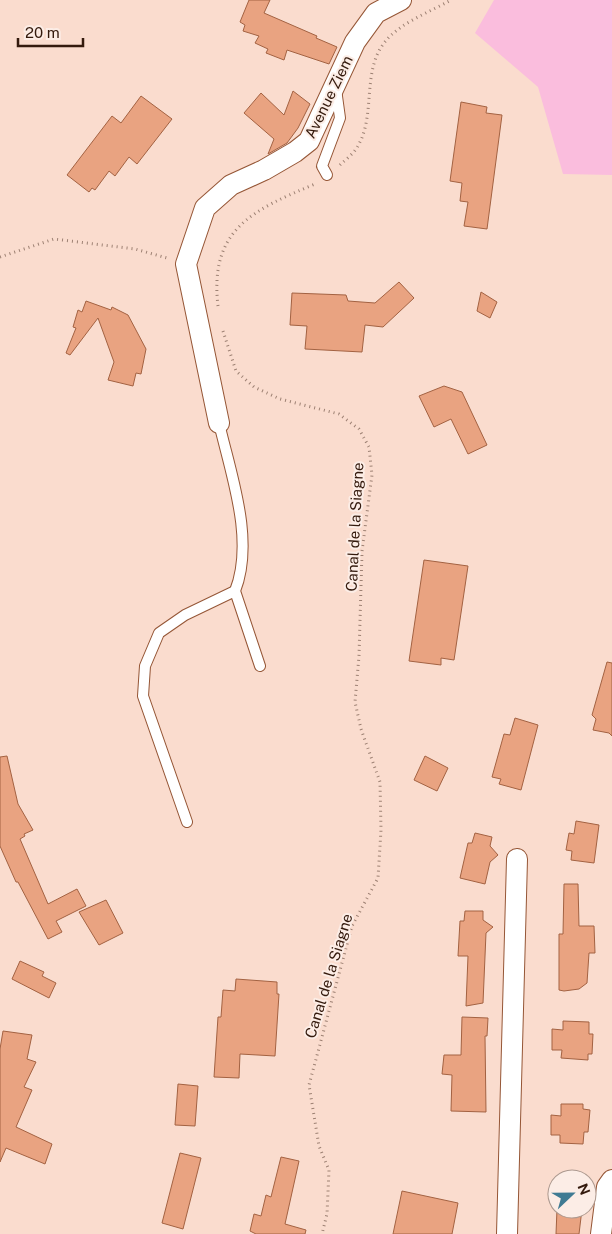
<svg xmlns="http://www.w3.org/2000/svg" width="612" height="1234" font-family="'Public Sans',sans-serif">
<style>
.green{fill:#fabddd}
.building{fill:#e9a381;stroke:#a36242}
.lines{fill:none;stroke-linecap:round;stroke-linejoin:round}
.service-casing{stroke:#955636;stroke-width:12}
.minor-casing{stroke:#955636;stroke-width:22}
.path{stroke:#9d8173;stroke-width:3;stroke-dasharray:1 4;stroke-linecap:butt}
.service{stroke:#fff;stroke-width:10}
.minor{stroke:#fff;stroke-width:20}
.labels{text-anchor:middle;stroke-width:4;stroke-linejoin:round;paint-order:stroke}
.street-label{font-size:15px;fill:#341a0d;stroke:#fcede6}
</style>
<rect width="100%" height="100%" fill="#fadcce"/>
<polygon class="green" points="494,0 612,0 612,175 563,174 538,87 475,33"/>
<g class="building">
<polygon points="249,0 270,0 264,13 317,36 316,38 337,47 329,64 287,50 284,60 266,53 268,49 255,43 259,36 243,31 245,25 240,22"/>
<polygon points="293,91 310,104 298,128 287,143 268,154 274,139 244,113 261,93 284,115"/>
<polygon points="141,96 172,119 137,164 129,157 115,176 109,171 95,190 92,188 89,192 67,175 112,116 121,123"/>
<polygon points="461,102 487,107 486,113 502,115 487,229 464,226 468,202 460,201 462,183 450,181"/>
<polygon points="399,282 414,298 383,327 365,325 362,352 305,349 307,326 290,325 292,293 346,295 348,301 375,303"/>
<polygon points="481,292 497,302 490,318 477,311"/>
<polygon points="86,301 111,310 112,307 128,315 146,349 141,374 136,373 133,386 108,380 114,362 98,318 70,355 66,353 76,328 73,327 78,310 82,312"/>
<polygon points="444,386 462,392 487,445 468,454 451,419 434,427 419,396"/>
<polygon points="424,560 468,566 454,660 441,658 441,665 409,661"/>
<polygon points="607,662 612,663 612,736 609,733 593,730 596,719 592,715"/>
<polygon points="515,718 538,725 521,790 499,784 501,779 492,777 504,734 510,735"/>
<polygon points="7,756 18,804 33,830 24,834 25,836 20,839 48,904 77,889 86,906 56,921 62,932 48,939 18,882 16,882 0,846 0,757"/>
<polygon points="425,756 448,768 437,791 414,780"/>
<polygon points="576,821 599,825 594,863 571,860 572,851 566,850 569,833 574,834"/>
<polygon points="475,833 492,837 490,846 498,855 490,862 485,884 460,878 468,843 472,843"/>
<polygon points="564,884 578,884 579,926 594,926 595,953 589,953 587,983 579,989 564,991 559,990 559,934 563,934"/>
<polygon points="106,900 123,933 99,945 79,912"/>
<polygon points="465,911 483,911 483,920 493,927 486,933 483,1003 466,1006 468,956 458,956 460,921 464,921"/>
<polygon points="20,961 44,972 42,976 56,983 49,998 12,979"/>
<polygon points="236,979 277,982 277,994 279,994 275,1056 240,1054 239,1078 214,1077 218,1017 221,1017 223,990 235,991"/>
<polygon points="462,1017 488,1018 487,1036 485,1036 486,1112 451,1111 452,1075 442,1074 444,1055 461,1055"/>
<polygon points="563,1021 589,1022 589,1034 593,1034 592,1054 588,1054 588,1060 561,1058 562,1050 552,1050 552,1029 563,1030"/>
<polygon points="3,1031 32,1035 27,1059 36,1062 24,1087 32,1090 16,1127 52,1144 45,1164 6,1148 0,1162 0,1049"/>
<polygon points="178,1084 198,1086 195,1126 175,1125"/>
<polygon points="561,1104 583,1104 583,1109 590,1110 588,1132 584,1132 583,1144 560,1143 560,1135 551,1135 551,1115 561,1116"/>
<polygon points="180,1153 201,1158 183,1229 162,1223"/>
<polygon points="281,1157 299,1161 285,1224 306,1230 305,1234 256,1234 250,1231 254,1214 261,1216 266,1195 271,1197"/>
<polygon points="402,1191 458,1203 452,1234 393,1234"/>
<polygon points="557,1209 582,1209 579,1234 556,1234"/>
</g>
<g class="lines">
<defs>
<g id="service">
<polyline points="327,175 322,166 340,118 336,89"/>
<path d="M 219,423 C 231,475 255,540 235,591 L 260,666"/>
<polyline points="187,822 143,696 145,666 159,633 185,615 235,591"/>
</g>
<g id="minor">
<polyline points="219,423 186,264 205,208 231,185 264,170 295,152 309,141 355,42 376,13 401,0"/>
<polyline points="507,1234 517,859"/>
<polyline points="601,1234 607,1187 612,1180"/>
</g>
</defs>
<use href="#service" class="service-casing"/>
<use href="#minor" class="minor-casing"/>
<g class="path">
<path d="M 340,165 C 345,160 352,155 356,149 C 377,118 361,73 384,43 C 399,23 430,12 451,0"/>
<polyline points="0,257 54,239 135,249 167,258"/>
<path d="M 218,306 C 209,229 253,210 315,184"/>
<polyline points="223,331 236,371 254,387 280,399 339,414 359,429 369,447 372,475 362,551 359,656 355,702 361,729 380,782 381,830 378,878 352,926 309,1085 319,1146 329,1170 327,1214 322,1234"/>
</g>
<use href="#service" class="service"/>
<use href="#minor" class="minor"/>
</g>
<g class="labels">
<g class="street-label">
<text transform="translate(329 97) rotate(-64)" y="5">Avenue Ziem</text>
<text transform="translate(355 527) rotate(-87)" y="5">Canal de la Siagne</text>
<text transform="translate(329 976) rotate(-73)" y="5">Canal de la Siagne</text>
</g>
</g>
<g transform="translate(572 1194) rotate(68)"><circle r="24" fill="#fcede6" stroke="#ac998f"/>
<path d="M0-4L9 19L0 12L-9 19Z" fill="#407b93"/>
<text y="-8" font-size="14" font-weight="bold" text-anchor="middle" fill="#341a0d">N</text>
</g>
<path d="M18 38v8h65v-8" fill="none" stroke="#341a0d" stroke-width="2.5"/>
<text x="25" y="38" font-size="15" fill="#341a0d" stroke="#fcede6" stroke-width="4" paint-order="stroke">20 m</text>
</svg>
